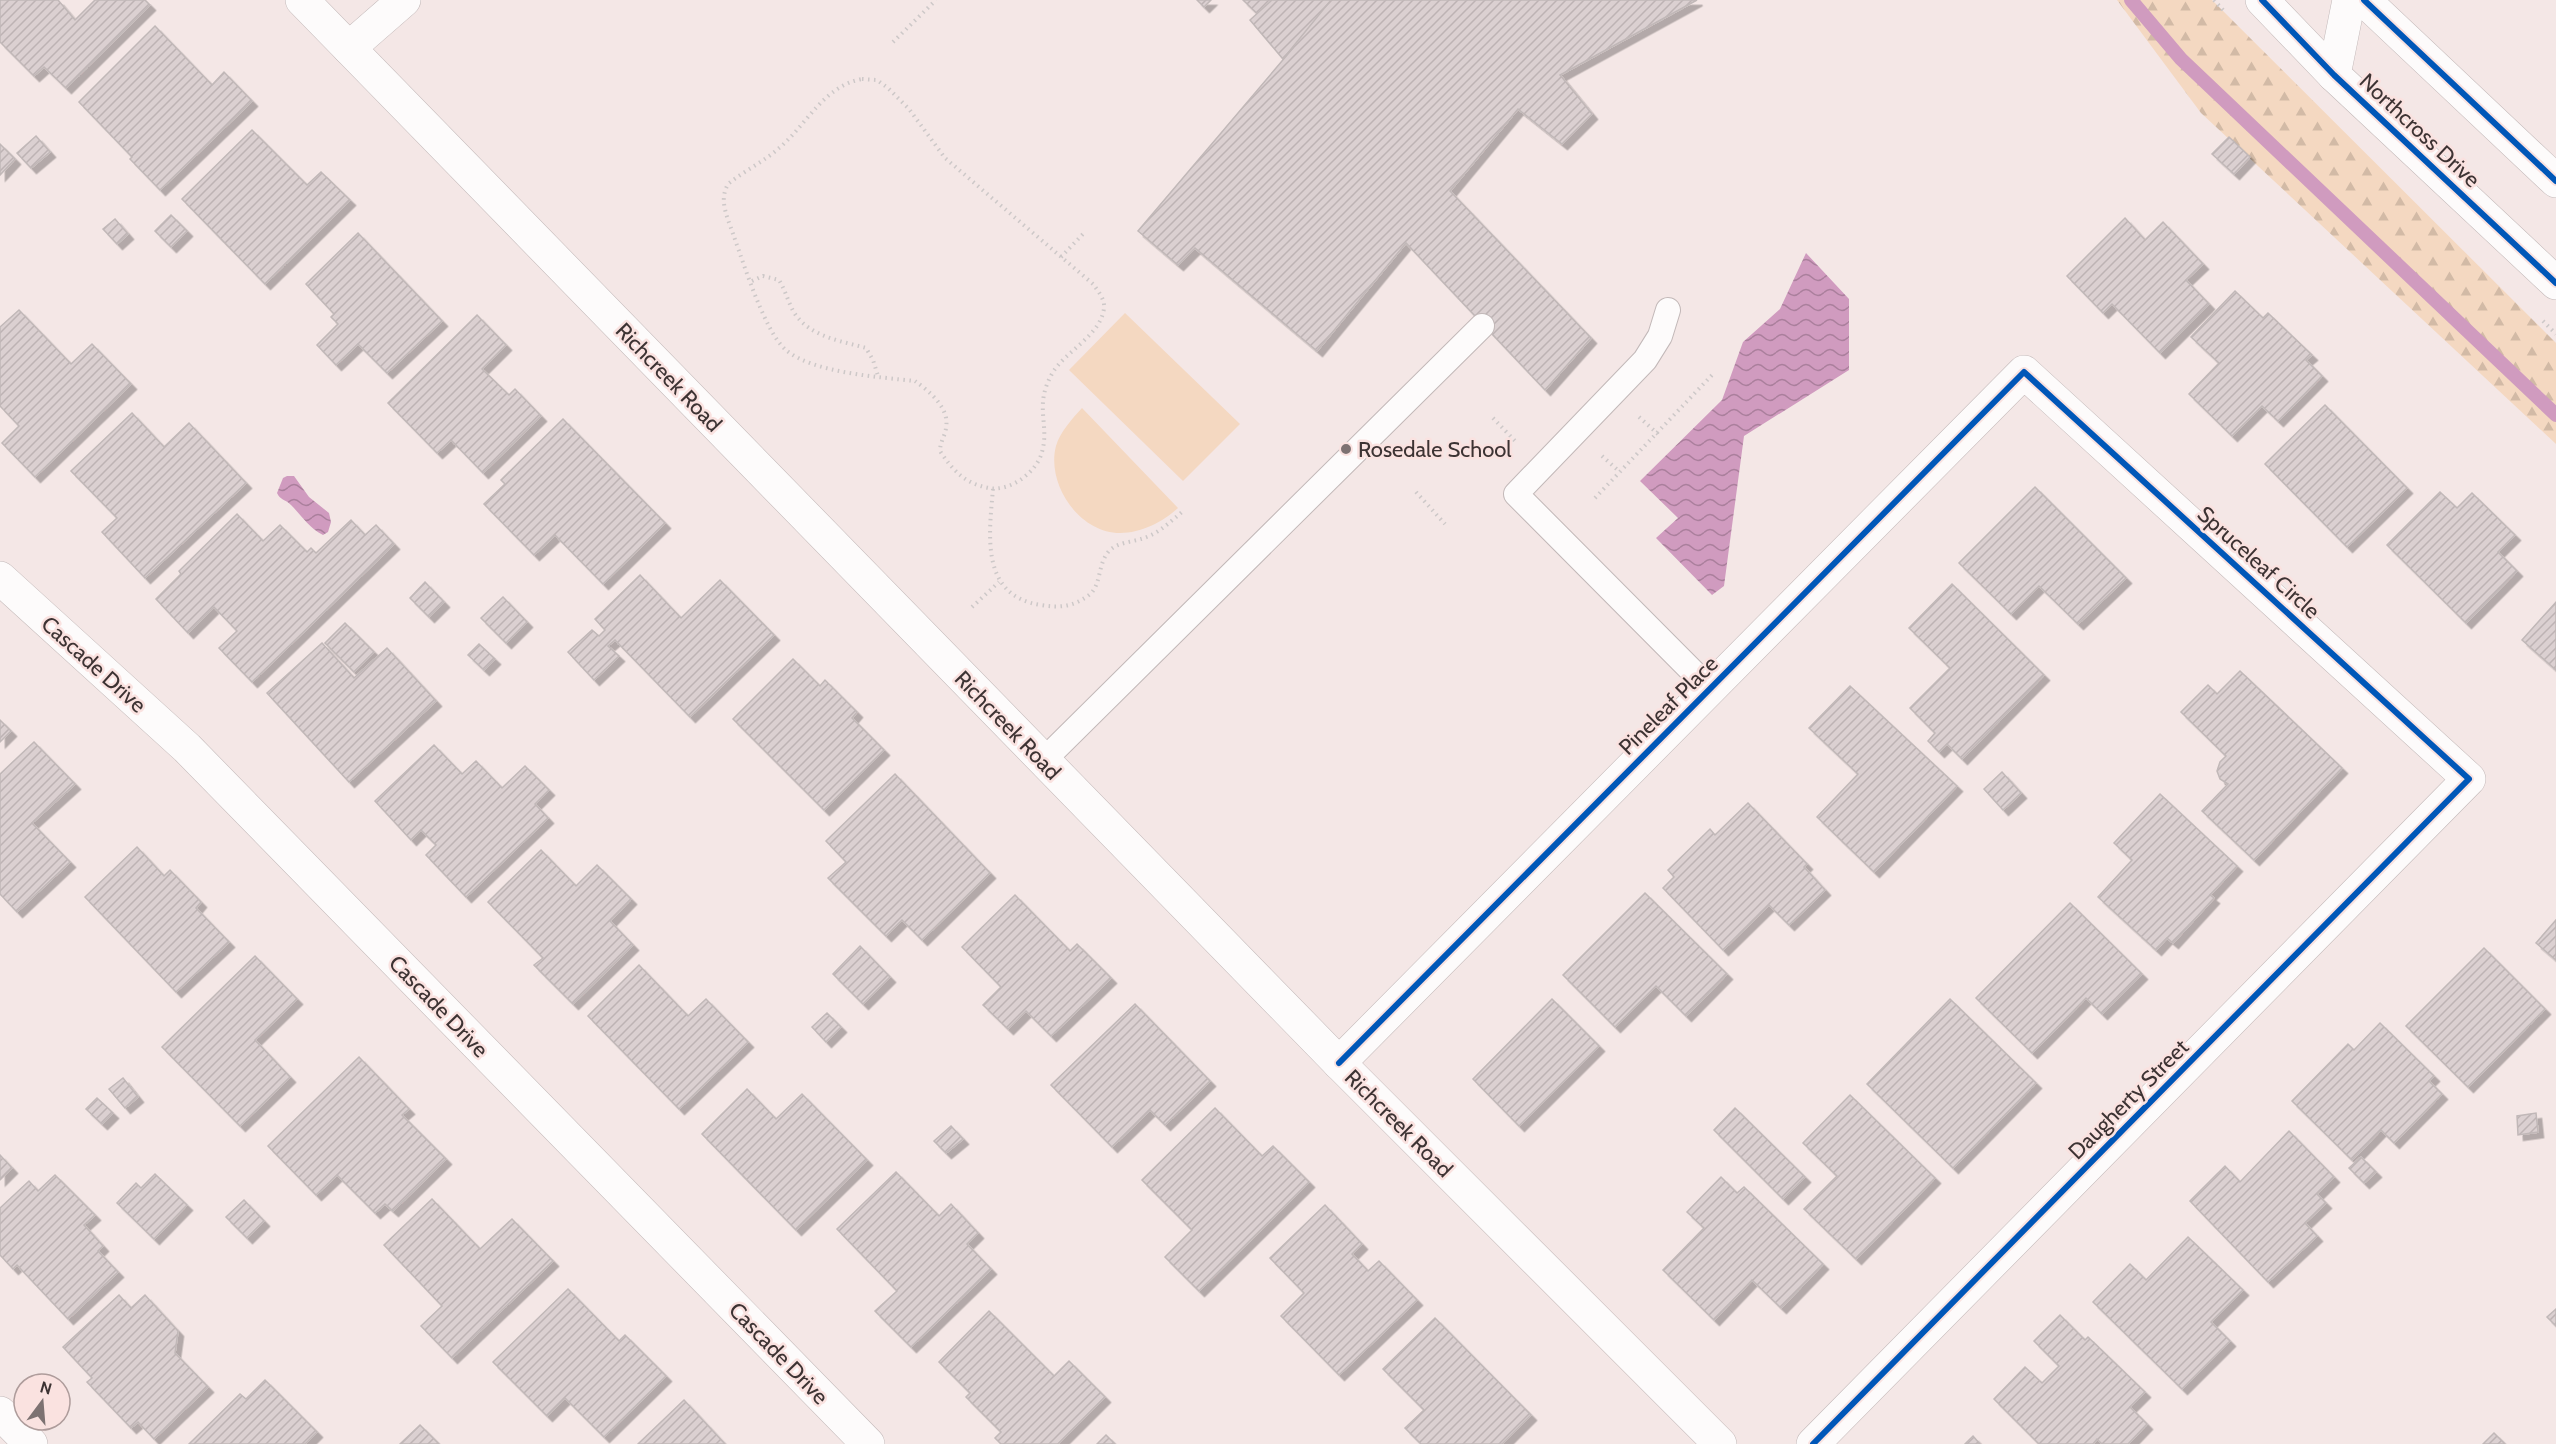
<svg xmlns="http://www.w3.org/2000/svg" width="2556" height="1444" font-family="Cabin,sans-serif">
<style>
.green{fill:#f4d8c1}
.forest{fill:url(#forest-firs)}
.water{fill:url(#water-waves)}
.lines{fill:none;stroke-linecap:round;stroke-linejoin:round}
.stream{stroke:#d09bbf;stroke-width:14}
.building{fill:url(#building-hatch);stroke:#c1b8b8;stroke-width:1.5;filter:url(#shadow)}
.lane-casing{stroke:#c2b8b8;stroke-width:26}
.street-casing{stroke:#c2b8b8;stroke-width:34}
.secondary-casing{stroke:#c2b8b8;stroke-width:34}
.path{stroke:#cdc8c8;stroke-width:4;stroke-dasharray:1.5 4.5;stroke-linecap:butt}
.lane{stroke:#fdfbfb;stroke-width:24}
.street{stroke:#fdfbfb;stroke-width:33}
.secondary{stroke:#fdfbfb;stroke-width:33}
.cycleway-casing{stroke:#fae2e0;stroke-width:10}
.cycleway{stroke:#0057b8;stroke-width:6}
.poi-dot{fill:#7d7272;stroke:#fae2e0;stroke-width:2}
.labels{text-anchor:middle;stroke-width:5;stroke-linejoin:round;paint-order:stroke}
.street-label{font-size:22px;fill:#3d3333;stroke:#fae2e0}
.poi-label{font-size:22px;fill:#3d3333;stroke:#fae2e0;text-anchor:start}
</style>
<defs>
<pattern id="forest-firs" width="22" height="20" patternUnits="userSpaceOnUse" patternTransform="scale(1.5)"><rect width="22" height="20" fill="#f4d8c1"/><path d="M5 1l3.5 6h-7zM16 11l3.5 6h-7z" fill="#d2baa6"/></pattern>
<pattern id="water-waves" width="16" height="10" patternUnits="userSpaceOnUse" patternTransform="scale(1.5)"><rect width="16" height="10" fill="#d09bbf"/><path d="M0 5q4-4 8 0t8 0" fill="none" stroke="#aa7f9c"/></pattern>
<pattern id="building-hatch" width="6" height="6" patternUnits="userSpaceOnUse" patternTransform="scale(1.5)"><rect width="6" height="6" fill="#dbd0d1"/><path d="M-1 1l2-2M0 6l6-6M5 7l2-2" fill="none" stroke="#bdb3b4"/></pattern>
<filter id="shadow"><feDropShadow dx="5.5" dy="5.5" stdDeviation="0" flood-color="#0004"/></filter>
</defs>
<rect width="100%" height="100%" fill="#f4e7e6"/>
<g class="green">
<polygon points="1125,313 1240,424 1183,481 1069,370"/>
<path d="M 1082,408 L 1178,508 C 1163,522 1141,533 1120,533 C 1079,533 1046,484 1056,446 C 1060,432 1072,419 1082,408 Z"/>
</g>
<polygon class="forest" points="2117,0 2212,0 2556,343 2556,444 2201,113"/>
<g class="water">
<polygon points="1806,253 1849,299 1849,370 1744,436 1724,586 1712,595 1656,538 1678,518 1640,481 1722,400 1743,342 1780,309"/>
<path d="M 287,476 L 294,476 L 309,497 L 329,513 L 331,522 L 328,532 L 323,535 C 308,527 303,517 291,505 C 285,499 280,500 277,493 L 283,478 Z"/>
</g>
<g class="lines">
<polyline class="stream" points="2131,0 2181,59 2556,415"/>
</g>
<g class="building">
<polygon points="0,0 58,0 75,20 95,0 145,0 150,5 66,88 44,67 34,76 0,42"/>
<polygon points="1197,0 1211,0 1204,7"/>
<polygon points="1243,0 1697,0 1560,75 1592,114 1562,144 1518,109 1450,191 1591,338 1545,390 1406,243 1317,351 1195,248 1178,265 1138,231 1293,48"/>
<polygon points="1272,0 1331,0 1283,59 1250,20"/>
<polygon points="155,26 212,85 224,72 252,101 160,190 130,159 132,157 79,102"/>
<polygon points="252,130 307,185 321,172 350,200 265,284 182,199"/>
<polygon points="36,136 50,152 31,168 17,153"/>
<polygon points="2229,137 2250,157 2234,174 2212,154"/>
<polygon points="0,144 15,159 0,175"/>
<polygon points="171,215 187,231 171,247 155,231"/>
<polygon points="2125,218 2145,240 2163,222 2203,264 2186,280 2209,304 2160,353 2112,304 2103,313 2067,276"/>
<polygon points="115,219 128,234 117,244 103,229"/>
<polygon points="358,233 442,321 387,373 358,344 336,365 317,345 338,324 331,317 334,314 306,284"/>
<polygon points="2235,291 2263,318 2268,313 2312,355 2306,360 2322,376 2278,421 2262,406 2232,436 2189,394 2219,363 2191,337"/>
<polygon points="19,310 71,364 92,344 131,384 35,477 2,443 19,426 0,406 0,327"/>
<polygon points="477,315 506,345 482,369 509,395 515,389 541,416 483,473 451,440 437,453 388,403"/>
<polygon points="2325,405 2407,488 2347,547 2265,464"/>
<polygon points="132,413 164,447 189,423 246,483 145,578 102,532 117,518 71,471"/>
<polygon points="563,419 665,523 603,584 555,535 534,555 484,504 505,484 501,480"/>
<polygon points="2035,487 2126,578 2078,624 2039,586 2011,614 1959,563"/>
<polygon points="2440,492 2457,508 2472,493 2515,535 2498,552 2517,571 2466,623 2387,545"/>
<polygon points="237,514 263,541 280,525 307,552 311,548 316,553 351,520 365,535 376,525 394,544 252,682 219,648 237,631 214,607 188,633 156,599 181,574 179,571"/>
<polygon points="640,575 681,618 720,580 774,635 690,717 615,640 608,646 619,656 594,680 568,652 592,630 599,636 605,630 595,619"/>
<polygon points="425,582 444,602 429,617 410,598"/>
<polygon points="1952,584 2044,675 1962,759 1947,744 1939,752 1928,741 1935,733 1910,708 1950,668 1909,628"/>
<polygon points="503,597 527,622 506,643 481,618"/>
<polygon points="2556,602 2556,670 2522,640"/>
<polygon points="345,623 374,652 354,672 325,643"/>
<polygon points="322,643 354,678 387,648 436,701 349,782 267,693"/>
<polygon points="479,644 495,659 484,670 468,655"/>
<polygon points="793,659 820,686 825,680 857,712 852,718 884,750 824,810 733,719"/>
<polygon points="2240,671 2342,768 2254,860 2202,811 2228,784 2220,779 2217,771 2220,762 2226,756 2181,712 2208,685 2217,694"/>
<polygon points="1850,686 1957,786 1874,872 1817,817 1858,774 1809,728"/>
<polygon points="0,720 11,731 0,742"/>
<polygon points="34,742 75,784 32,823 70,862 17,912 0,894 0,774"/>
<polygon points="434,745 462,774 476,761 502,788 525,766 549,790 535,804 548,818 466,897 426,855 436,845 421,830 411,840 375,801"/>
<polygon points="2002,772 2021,793 2003,810 1984,789"/>
<polygon points="895,774 990,873 922,940 902,920 886,936 828,878 846,862 826,841"/>
<polygon points="2160,794 2237,866 2210,895 2214,898 2173,943 2167,938 2156,950 2098,897 2132,860 2114,843"/>
<polygon points="1748,803 1807,864 1804,867 1825,890 1789,925 1769,905 1723,950 1663,888 1674,877 1668,870 1710,829 1715,835"/>
<polygon points="137,847 164,876 170,870 201,902 196,908 229,942 176,992 85,897"/>
<polygon points="541,850 576,886 597,865 631,899 610,921 633,945 573,1004 534,965 543,958 488,902"/>
<polygon points="1645,893 1727,974 1686,1016 1656,986 1615,1027 1563,975"/>
<polygon points="1015,895 1070,951 1077,944 1111,978 1051,1036 1026,1011 1008,1029 983,1005 1001,987 962,947"/>
<polygon points="2070,903 2142,974 2102,1014 2086,998 2032,1053 1976,998"/>
<polygon points="2556,920 2556,960 2536,943"/>
<polygon points="860,946 890,977 863,1004 833,974"/>
<polygon points="2484,948 2545,1009 2468,1087 2406,1026"/>
<polygon points="255,956 297,999 255,1040 290,1077 240,1126 162,1047"/>
<polygon points="639,965 688,1016 706,999 748,1042 679,1109 588,1016"/>
<polygon points="1552,999 1599,1046 1519,1126 1473,1079"/>
<polygon points="1950,999 2036,1083 1953,1168 1867,1084"/>
<polygon points="1135,1004 1210,1081 1165,1125 1150,1110 1112,1147 1051,1085"/>
<polygon points="827,1013 841,1027 826,1042 812,1027"/>
<polygon points="2380,1023 2434,1076 2429,1081 2442,1094 2394,1143 2381,1130 2352,1160 2292,1101 2348,1044 2354,1050"/>
<polygon points="359,1057 409,1109 402,1115 446,1159 393,1211 385,1204 375,1213 337,1175 316,1195 268,1146"/>
<polygon points="123,1078 138,1097 125,1108 109,1089"/>
<polygon points="747,1089 776,1119 802,1094 867,1160 796,1230 702,1134"/>
<polygon points="1850,1095 1935,1178 1856,1259 1804,1209 1837,1176 1803,1143"/>
<polygon points="97,1098 113,1113 102,1124 86,1109"/>
<polygon points="1215,1108 1262,1156 1273,1146 1309,1182 1199,1291 1165,1257 1192,1230 1142,1180"/>
<polygon points="1735,1108 1805,1177 1783,1199 1714,1130"/>
<polygon points="2536,1113 2538,1132 2518,1135 2517,1116"/>
<polygon points="951,1126 963,1139 946,1153 934,1141"/>
<polygon points="2289,1131 2334,1177 2317,1194 2326,1203 2305,1223 2317,1236 2268,1282 2190,1201 2225,1166 2240,1182"/>
<polygon points="0,1155 12,1168 0,1180"/>
<polygon points="2361,1157 2376,1172 2364,1183 2349,1168"/>
<polygon points="896,1172 939,1216 951,1204 978,1233 967,1244 991,1269 911,1347 875,1311 897,1291 837,1229"/>
<polygon points="155,1174 187,1205 154,1239 117,1203 136,1183 141,1188"/>
<polygon points="55,1175 95,1215 84,1225 103,1246 98,1251 118,1272 68,1319 17,1265 13,1269 0,1255 0,1208 29,1181 38,1191"/>
<polygon points="1721,1177 1737,1193 1744,1187 1823,1264 1781,1308 1752,1280 1714,1320 1663,1270 1704,1228 1687,1212"/>
<polygon points="432,1199 480,1249 512,1219 553,1261 452,1358 421,1326 442,1306 384,1245"/>
<polygon points="244,1200 264,1221 247,1238 226,1217"/>
<polygon points="1325,1205 1362,1244 1352,1254 1368,1271 1379,1261 1417,1300 1339,1375 1281,1316 1304,1293 1270,1258"/>
<polygon points="2188,1237 2243,1290 2211,1322 2230,1341 2182,1389 2093,1302 2130,1264 2146,1280"/>
<polygon points="568,1289 619,1341 625,1335 666,1376 604,1437 565,1398 547,1416 493,1362"/>
<polygon points="119,1295 131,1308 145,1295 178,1331 175,1353 208,1387 154,1439 138,1422 131,1428 87,1382 92,1378 63,1347"/>
<polygon points="2556,1309 2556,1326 2547,1317"/>
<polygon points="989,1311 1054,1376 1069,1361 1105,1397 1058,1444 1001,1444 995,1438 1001,1432 966,1397 970,1393 939,1362"/>
<polygon points="2060,1315 2085,1340 2088,1337 2145,1392 2130,1407 2147,1424 2128,1444 2102,1444 2097,1439 2093,1444 2039,1444 1994,1399 2025,1367 2042,1383 2059,1366 2034,1341"/>
<polygon points="1435,1318 1531,1415 1502,1444 1421,1444 1405,1428 1424,1410 1383,1369"/>
<polygon points="265,1380 317,1432 305,1444 189,1444 240,1394 246,1399"/>
<polygon points="684,1400 725,1444 638,1444"/>
<polygon points="420,1425 439,1444 400,1444"/>
<polygon points="2494,1433 2505,1444 2483,1444"/>
<polygon points="1106,1435 1115,1444 1097,1444"/>
<polygon points="1973,1436 1980,1444 1965,1444"/>
</g>
<g class="lines">
<defs>
<g id="lane">
<polyline points="1668,310 1660,336 1645,360 1516,494 1710,689"/>
<polyline points="1043,761 1482,326"/>
</g>
<g id="street">
<polyline points="302,0 1339,1063 1720,1444"/>
<polyline points="349,48 404,0"/>
<polyline points="0,578 187,748 868,1444"/>
<polyline points="1339,1063 2024,372 2469,779 1813,1444"/>
<polyline points="0,1413 31,1444"/>
</g>
<g id="secondary">
<polyline points="2262,0 2334,75 2556,283"/>
<polyline points="2364,0 2556,181"/>
<polyline points="2334,75 2349,0"/>
</g>
</defs>
<use href="#lane" class="lane-casing"/>
<use href="#street" class="street-casing"/>
<use href="#secondary" class="secondary-casing"/>
<g class="path">
<polyline points="2214,0 2223,10"/>
<polyline points="893,42 936,0"/>
<path d="M 862,79 L 877,80 L 888,88 L 909,109 L 945,158 L 1093,284 C 1098,291 1105,299 1104,308 C 1101,335 1066,351 1053,372 C 1033,406 1050,423 1042,452 C 1037,472 1010,492 989,488 C 966,484 953,471 940,451 C 940,442 945,436 946,428 C 950,408 929,391 915,381 C 880,377 813,373 786,350 C 763,331 740,251 728,220 C 724,207 721,197 728,184 C 744,171 763,162 778,149 C 807,125 823,86 862,79 Z"/>
<polyline points="1061,257 1083,234"/>
<path d="M 752,281 L 763,276 L 779,280 C 786,291 788,303 795,314 C 811,337 841,341 866,348 L 873,360 L 878,376"/>
<polyline points="2543,321 2556,334"/>
<polyline points="1639,417 1658,434"/>
<polyline points="1493,418 1517,443"/>
<polyline points="1602,456 1620,472"/>
<path d="M 993,489 C 989,535 980,596 1041,605 C 1059,608 1073,607 1089,595 C 1102,585 1097,563 1110,550 C 1119,542 1133,542 1144,538 C 1159,533 1170,522 1182,512"/>
<polyline points="1416,492 1445,524"/>
<polyline points="1595,498 1713,374"/>
<polyline points="972,607 999,582"/>
</g>
<use href="#lane" class="lane"/>
<use href="#street" class="street"/>
<use href="#secondary" class="secondary"/>
<defs>
<g id="cycleway">
<polyline points="2262,0 2334,75 2556,283"/>
<polyline points="2364,0 2556,181"/>
<polyline points="1339,1063 2024,372 2469,779 1813,1444"/>
</g>
</defs>
<use href="#cycleway" class="cycleway-casing"/>
<use href="#cycleway" class="cycleway"/>
</g>
<circle class="poi-dot" cx="1346" cy="449" r="6"/>
<g class="labels">
<g class="street-label">
<text transform="translate(2420 130) rotate(43)" y="8">Northcross Drive</text>
<text transform="translate(669 377) rotate(46)" y="8">Richcreek Road</text>
<text transform="translate(2259 562) rotate(42)" y="8">Spruceleaf Circle</text>
<text transform="translate(94 664) rotate(42)" y="8">Cascade Drive</text>
<text transform="translate(1668 705) rotate(-45)" y="8">Pineleaf Place</text>
<text transform="translate(1008 725) rotate(46)" y="8">Richcreek Road</text>
<text transform="translate(439 1006) rotate(46)" y="8">Cascade Drive</text>
<text transform="translate(2128 1099) rotate(-45)" y="8">Daugherty Street</text>
<text transform="translate(1399 1123) rotate(45)" y="8">Richcreek Road</text>
<text transform="translate(779 1353) rotate(46)" y="8">Cascade Drive</text>
</g>
<g class="poi-label">
<text x="1358" y="457">Rosedale School</text>
</g>
</g>
<g transform="translate(42 1402) rotate(16)"><circle r="28" fill="#fae2e0" stroke="#ae9c9b" stroke-width="1.5"/>
<path d="M0-4.5L10 22L0 15L-10 22Z" fill="#7d7272"/>
<text y="-9" font-size="16" font-weight="bold" text-anchor="middle" fill="#3d3333">N</text>
</g>
</svg>
